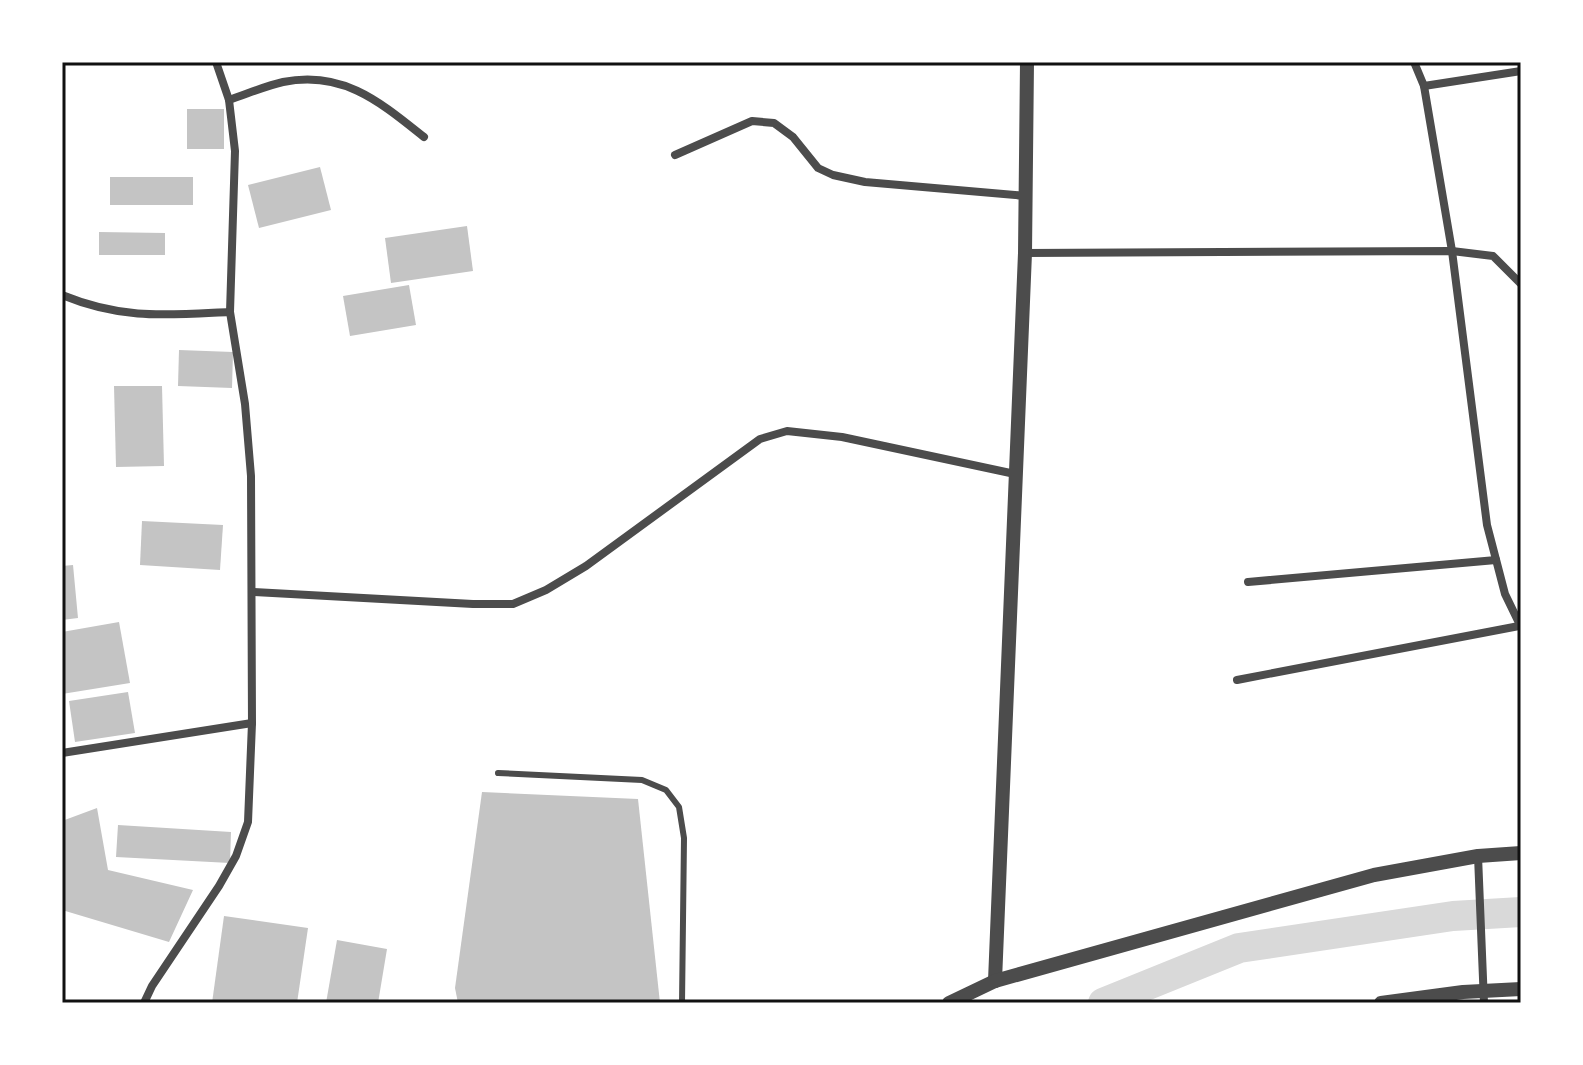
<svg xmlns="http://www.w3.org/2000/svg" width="1583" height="1065" font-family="Mulish,sans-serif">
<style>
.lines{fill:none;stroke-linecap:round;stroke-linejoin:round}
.canal{stroke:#d9d9d9;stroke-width:30}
.building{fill:#c4c4c4}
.service{stroke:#4c4c4c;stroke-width:6}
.minor{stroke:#4c4c4c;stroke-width:8}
.tertiary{stroke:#4c4c4c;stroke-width:14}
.neatline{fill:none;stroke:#111;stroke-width:3}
</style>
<rect width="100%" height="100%" fill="#fff"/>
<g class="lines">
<polyline class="canal" points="1103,1003 1239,948 1453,916 1521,912"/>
</g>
<g class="building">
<rect x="187" y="109" width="37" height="40"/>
<polygon points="320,167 331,210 259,228 248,185"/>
<rect x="110" y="177" width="83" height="28"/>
<polygon points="467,226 473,271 391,283 385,238"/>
<polygon points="99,232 165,233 165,255 99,255"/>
<polygon points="409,285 416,325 350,336 343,296"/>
<polygon points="179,350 233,352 232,388 178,386"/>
<polygon points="114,386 162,386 164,466 116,467"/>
<polygon points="142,521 223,525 220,570 140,565"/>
<polygon points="73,565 78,618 62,620 62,566"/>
<polygon points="119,622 130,683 62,694 62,632"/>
<polygon points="128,692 135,733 75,742 69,701"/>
<polygon points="482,792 638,799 660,1003 458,1003 455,988"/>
<polygon points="97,808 108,870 193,890 169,942 62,910 62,821"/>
<polygon points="118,825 231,832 230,863 116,857"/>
<polygon points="224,916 308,928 297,1003 212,1003"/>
<polygon points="337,940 387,949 378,1003 326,1003"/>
</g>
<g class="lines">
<polyline class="service" points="498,773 642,780 666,790 679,807 684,838 682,1003"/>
<g class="minor">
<polyline points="1414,62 1424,86 1452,251 1487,525 1505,594 1521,627"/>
<polyline points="1424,86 1521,71"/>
<path d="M 229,100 C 247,94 265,86 283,82 C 343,70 380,102 424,137"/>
<polyline points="675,155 752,121 774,123 793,137 818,168 833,175 865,182 1026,196"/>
<polyline points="1025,253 1452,251 1493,256 1521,284"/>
<path d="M 62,295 C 123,320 166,315 230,312"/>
<polyline points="1248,582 1496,560"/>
<polyline points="253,592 473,604 513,604 546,590 586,566 760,439 787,431 842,437 1015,474"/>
<polyline points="1237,680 1519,626"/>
<polyline points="62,753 252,723"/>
<polyline points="1478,856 1484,1003"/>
<polyline points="144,1003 152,986 219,886 236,856 248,822 252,723 251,476 245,404 230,312 235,151 229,100 216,62"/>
</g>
<g class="tertiary">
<polyline points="995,981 1025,253 1027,62"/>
<polyline points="949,1003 995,981 1374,875 1478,856 1521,853"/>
<polyline points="1381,1003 1463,992 1521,989"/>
</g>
</g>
<rect width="1583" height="1065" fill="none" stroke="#ffffff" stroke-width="128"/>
<rect x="64" y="64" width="1455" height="937" class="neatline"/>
</svg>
